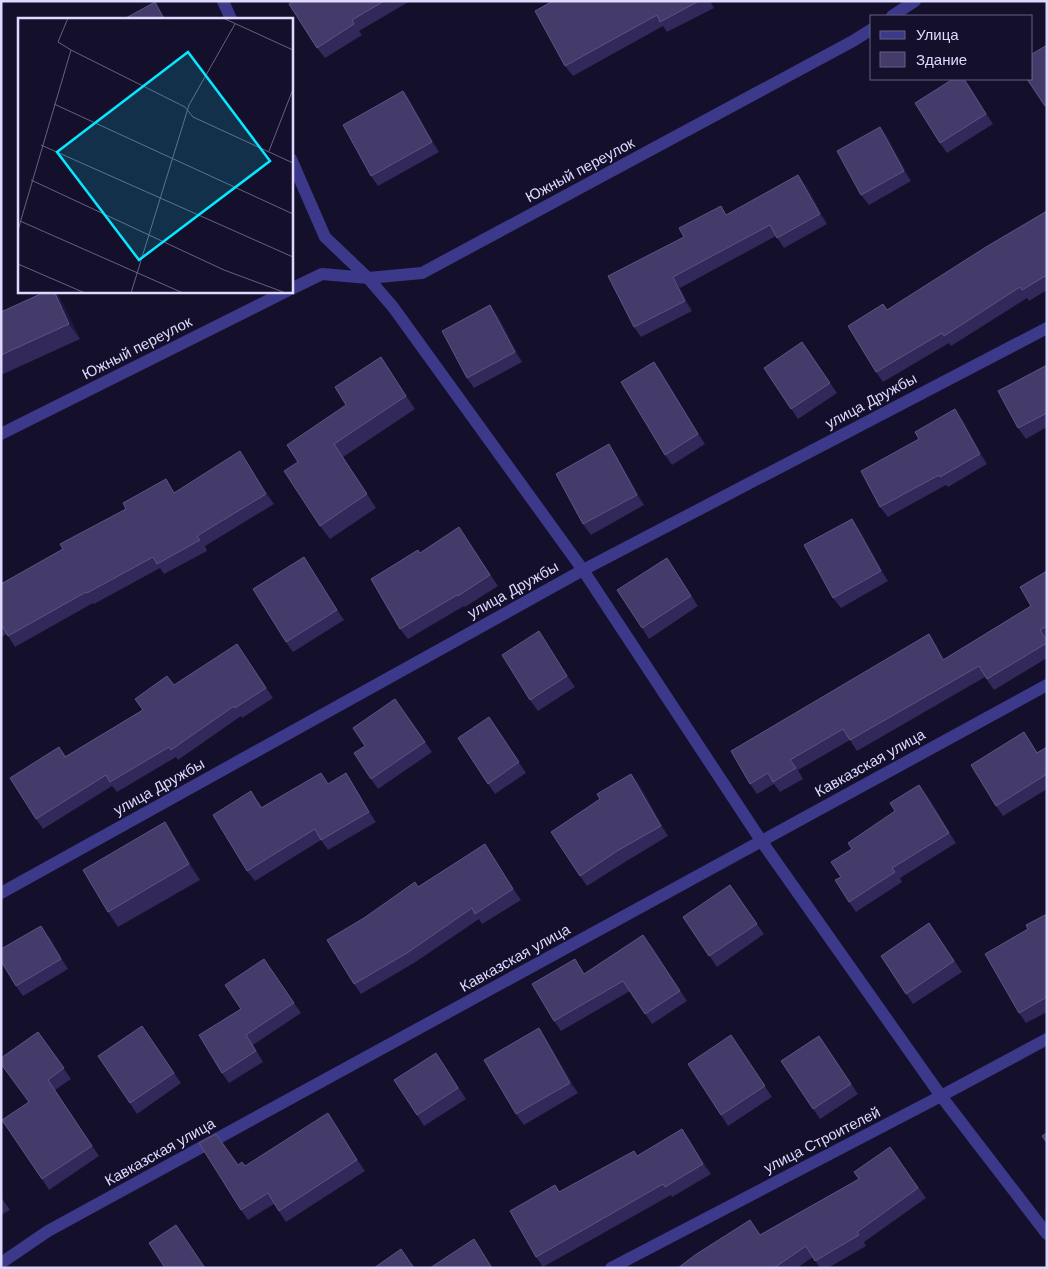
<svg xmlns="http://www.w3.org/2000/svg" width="1048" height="1269" font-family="Helvetica,sans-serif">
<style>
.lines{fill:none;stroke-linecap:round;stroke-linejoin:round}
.minor{stroke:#3c398b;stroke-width:12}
.wall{fill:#322859}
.shaded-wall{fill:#1e173f}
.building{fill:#443b6b;stroke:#5c5482}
.labels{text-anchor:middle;stroke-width:4;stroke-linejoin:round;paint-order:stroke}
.street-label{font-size:15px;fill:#dedaff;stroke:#14102b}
.inset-road{fill:none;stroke:#656180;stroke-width:1}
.view{fill:#06e8ff;fill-opacity:0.15;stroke:#06e8ff;stroke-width:2.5}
.inset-edge{fill:none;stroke:#dedaff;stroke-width:2.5}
</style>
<rect width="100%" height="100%" fill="#14102b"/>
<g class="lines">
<g class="minor">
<polyline points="223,1 231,19"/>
<polyline points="892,16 915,1"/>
<polyline points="291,159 325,237 368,278 393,307 583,570 762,842 941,1096 1047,1234"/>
<polyline points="291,289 322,274 368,278 422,273 853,41 872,29"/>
<polyline points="1,434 287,291"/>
<polyline points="1,893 583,570 1047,328"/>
<polyline points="1,1263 48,1231 1047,685"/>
<polyline points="611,1268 941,1096 1047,1039"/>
</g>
</g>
<g class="wall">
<polygon points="293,1 410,1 359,31 362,35 325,58 317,48"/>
<polygon points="553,1 710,1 714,8 667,32 663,26 573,76 565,66"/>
<polygon points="968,84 993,124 947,153 940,143"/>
<polygon points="403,91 410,101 439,152 378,186 371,176"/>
<polygon points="880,127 888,138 911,181 869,205 861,195"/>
<polygon points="806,185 827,224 784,248 776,236 680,288 692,311 641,337 634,327 684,237 727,215"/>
<polygon points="1047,211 1047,290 1029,301 1027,298 951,346 949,343 883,382 876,372 883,304 887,310"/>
<polygon points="47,291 55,291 63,304 80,339 1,375 1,312"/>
<polygon points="498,316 522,362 474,388 467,378"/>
<polygon points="802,342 837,393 798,419 764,368"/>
<polygon points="381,357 415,409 343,457 376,508 330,539 320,526 298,462 346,405"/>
<polygon points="654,362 661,372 705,444 672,465 665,455"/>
<polygon points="1047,365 1047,427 1026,439 1018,428"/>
<polygon points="962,419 987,464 948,487 946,485 888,517 880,507"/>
<polygon points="616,455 644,505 591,535 583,524"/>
<polygon points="247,462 274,504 205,546 207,551 164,574 160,568 94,604 93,603 15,647 7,634 1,637 1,584 175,492"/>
<polygon points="859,529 888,581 841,608 833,598"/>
<polygon points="466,538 498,586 465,607 464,606 408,639 400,629 420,553"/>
<polygon points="304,557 344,620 293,652 286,642"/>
<polygon points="667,558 698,606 649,639 642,628"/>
<polygon points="1047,571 1047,658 994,690 985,677 857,751 850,740 798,770 803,779 780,792 774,784 757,794 750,784 936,644 944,659 1031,606"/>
<polygon points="546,642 575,687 538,711 530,700"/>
<polygon points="244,654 273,698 242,718 241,716 178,760 176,757 117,792 112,786 43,829 36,819 59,747 66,756 142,710 174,685"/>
<polygon points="395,699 432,752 378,789 371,779 365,746"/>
<polygon points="489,717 526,773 495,794 458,738"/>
<polygon points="1024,732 1037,752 1047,747 1047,789 1003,816 996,806"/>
<polygon points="346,773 353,784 376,822 328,850 321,840 255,881 247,871 258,801 262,807 329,784"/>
<polygon points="631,774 639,784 668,836 625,862 587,886 580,876 600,799"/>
<polygon points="927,795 956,843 900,878 902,882 856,912 849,902 841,877 852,849"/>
<polygon points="175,837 200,880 118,927 108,912"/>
<polygon points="485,844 521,900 482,924 479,919 414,963 361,994 354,984 418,887"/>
<polygon points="730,885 764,934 717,967 683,917"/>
<polygon points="1047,914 1047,1012 1026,1023 1019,1013 1028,929"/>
<polygon points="929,923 962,972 913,1004 881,956"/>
<polygon points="49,936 68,969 23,996 16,986"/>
<polygon points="651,945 687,1001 652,1024 630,991 561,1031 554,1021 575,959 584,974"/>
<polygon points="264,959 301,1013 253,1045 263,1062 229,1083 222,1073"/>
<polygon points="142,1026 181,1083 137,1114 98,1056"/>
<polygon points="38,1032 71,1079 55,1090 99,1156 49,1190 42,1179 29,1102"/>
<polygon points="819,1036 858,1094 820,1119 781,1061"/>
<polygon points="546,1039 578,1093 524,1125 516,1114"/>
<polygon points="738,1046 772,1097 728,1126 721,1115"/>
<polygon points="443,1063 466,1099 424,1126 417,1115"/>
<polygon points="335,1124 365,1171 286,1222 274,1204 248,1220 241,1210 238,1165 245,1166"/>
<polygon points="689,1139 711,1174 672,1197 671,1195 543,1267 536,1257 555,1185 560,1192 638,1156"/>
<polygon points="890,1147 926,1198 864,1242 866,1246 828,1268 820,1268 813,1257 797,1268 678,1268 760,1235 859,1179"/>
<polygon points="1,1197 10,1210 1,1215"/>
</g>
<g class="shaded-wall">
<polygon points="155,2 162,13 166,19 164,19"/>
<polygon points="965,79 968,84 993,124 986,114"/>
<polygon points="403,91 410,101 439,152 432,142"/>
<polygon points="880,127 888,138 911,181 904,171"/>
<polygon points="798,175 806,185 827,224 820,214"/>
<polygon points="673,277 680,288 692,311 685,301"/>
<polygon points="54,291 63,304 80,339 69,324"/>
<polygon points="490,305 498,316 522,362 515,352"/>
<polygon points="381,357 390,370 415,409 406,396"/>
<polygon points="654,362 661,372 705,444 698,434"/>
<polygon points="955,409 962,419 987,464 980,454"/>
<polygon points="609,444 616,455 644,505 637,495"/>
<polygon points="240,451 247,462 274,504 266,494"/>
<polygon points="852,519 859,529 888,581 881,571"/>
<polygon points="304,557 311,568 344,620 337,610"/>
<polygon points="539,631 546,642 575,687 567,676"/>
<polygon points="929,634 936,644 951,670 943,660"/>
<polygon points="346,773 353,784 376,822 369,812"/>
<polygon points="631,774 639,784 668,836 661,826"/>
<polygon points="919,785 927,795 956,843 949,833"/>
<polygon points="165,822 175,837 200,880 189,864"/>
<polygon points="485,844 492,855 521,900 513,889"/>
<polygon points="41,926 49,936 68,969 61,959"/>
<polygon points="643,935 651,945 687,1001 680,991"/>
<polygon points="539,1028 546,1039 578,1093 570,1083"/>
<polygon points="328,1113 335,1124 365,1171 357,1160"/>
<polygon points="682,1129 689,1139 711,1174 703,1164"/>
</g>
<g class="building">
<polygon points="293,1 384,1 352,20 354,24 317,48 289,4"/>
<polygon points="553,1 699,1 660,22 657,15 565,66 535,11"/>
<polygon points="155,2 164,19 124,19"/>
<polygon points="1047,45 1047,105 1045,106 1027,79 1032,79 1032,54"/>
<polygon points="953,79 964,79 986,114 940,143 915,103"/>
<polygon points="403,91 432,142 371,176 343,125"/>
<polygon points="880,127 904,171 861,195 837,151"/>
<polygon points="798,175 820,214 777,238 770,225 673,277 685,301 634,327 608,276 684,237 679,228 721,206 726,215"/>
<polygon points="1047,211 1047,275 1022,290 1020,287 944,336 942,333 876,372 848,326 883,304 887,310 986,247"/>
<polygon points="47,291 54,291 69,324 1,355 1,312"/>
<polygon points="490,305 515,352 467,378 442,331"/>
<polygon points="802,342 830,383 791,409 764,368"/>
<polygon points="381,357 406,396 334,444 367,494 320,526 284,471 298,462 287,445 346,405 335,387"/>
<polygon points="654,362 698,434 665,455 621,382"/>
<polygon points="1047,365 1047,413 1018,428 998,391"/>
<polygon points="955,409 980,454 940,477 939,475 880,507 861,471 919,439 915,432"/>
<polygon points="609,444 637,495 583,524 556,474"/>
<polygon points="240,451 266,494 197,536 200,540 157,564 153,557 87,593 86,592 8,636 1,624 1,584 63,549 60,544 126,509 123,503 166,479 174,493"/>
<polygon points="852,519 881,571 833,598 804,545"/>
<polygon points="459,527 490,575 458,596 457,595 400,629 371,579 418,550 420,553"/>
<polygon points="304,557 337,610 286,642 253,589"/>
<polygon points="667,558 691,596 642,628 617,590"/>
<polygon points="1047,571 1047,626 1040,630 1047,641 1047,643 987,679 979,666 850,740 843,729 790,760 796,768 773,782 768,773 750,784 731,751 929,634 943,660 1031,606 1020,587"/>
<polygon points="539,631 567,676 530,700 502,655"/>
<polygon points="237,644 266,688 235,708 234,706 171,750 169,747 110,782 106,775 36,819 10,778 59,747 65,757 143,710 135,699 167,676 174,685"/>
<polygon points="395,699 425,742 371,779 354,753 365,746 353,728"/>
<polygon points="489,717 519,762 488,784 458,738"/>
<polygon points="1024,732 1037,753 1047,747 1047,774 996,806 971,765"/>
<polygon points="321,773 328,784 346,773 369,812 321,840 315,829 247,871 213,815 251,791 261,808"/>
<polygon points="631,774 661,826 617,851 580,876 551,832 600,799 597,794"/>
<polygon points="919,785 949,833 892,868 895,872 849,902 835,880 841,877 831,862 852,849 848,843 895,811 890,803"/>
<polygon points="165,822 189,864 108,912 83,870"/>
<polygon points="485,844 513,889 475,914 472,908 407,953 354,984 327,940 364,918 415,882 418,887"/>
<polygon points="730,885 757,924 709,956 683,917"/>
<polygon points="1047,914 1047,997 1019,1013 985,954 1028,929 1026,925"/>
<polygon points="929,923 954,961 906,994 881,956"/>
<polygon points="41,926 61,959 16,986 1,961 1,949"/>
<polygon points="643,935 680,991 645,1014 623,981 554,1021 532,984 575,959 584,974"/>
<polygon points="264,959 294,1003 246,1035 256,1051 222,1073 199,1035 241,1009 225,985"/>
<polygon points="142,1026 174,1073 130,1103 98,1056"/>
<polygon points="539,1028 570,1083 516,1114 484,1060"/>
<polygon points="38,1032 64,1068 48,1080 92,1146 42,1179 2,1120 29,1102 1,1064 1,1058"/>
<polygon points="731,1035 765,1086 721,1115 688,1064"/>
<polygon points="819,1036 851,1084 813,1109 781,1061"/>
<polygon points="436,1053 458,1088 417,1115 394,1080"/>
<polygon points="328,1113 357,1160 279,1211 268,1193 241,1210 199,1143 216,1134 238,1165 242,1162 245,1166"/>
<polygon points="682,1129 703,1164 665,1187 663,1184 536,1257 510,1211 555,1185 559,1192 634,1151 637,1156"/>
<polygon points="1047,1133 1047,1143 1042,1136"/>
<polygon points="890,1147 918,1188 857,1232 859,1235 815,1261 806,1246 774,1268 678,1268 695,1255 750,1220 760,1235 859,1179 854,1172"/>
<polygon points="176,1225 205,1268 165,1268 149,1243"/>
<polygon points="474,1239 492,1268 430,1268"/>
<polygon points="401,1249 414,1268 374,1268"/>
</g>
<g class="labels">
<g class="street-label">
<text transform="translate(580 170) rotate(-28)" y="5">Южный переулок</text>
<text transform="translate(137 348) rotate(-27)" y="5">Южный переулок</text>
<text transform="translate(871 401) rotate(-28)" y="5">улица Дружбы</text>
<text transform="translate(513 590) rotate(-29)" y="5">улица Дружбы</text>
<text transform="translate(870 763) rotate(-29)" y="5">Кавказская улица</text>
<text transform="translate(159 787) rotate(-29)" y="5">улица Дружбы</text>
<text transform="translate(515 958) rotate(-29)" y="5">Кавказская улица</text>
<text transform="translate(822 1140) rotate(-27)" y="5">улица Строителей</text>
<text transform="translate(160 1152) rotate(-29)" y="5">Кавказская улица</text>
</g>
</g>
<g transform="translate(18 18)">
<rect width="275" height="275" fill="#14102b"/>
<path class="inset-road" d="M 50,0 L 40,24 L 53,32 L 167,89 L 175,99 L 275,145M 205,0 L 275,32M 36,86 L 275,196M 23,127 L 275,239M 251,133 L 275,71M 13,162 L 206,252 L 268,275M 2,203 L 165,275M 0,212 L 53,32M 0,246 L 67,275M 113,275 L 171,87 L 217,6"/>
<path class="view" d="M 170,34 L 252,143 L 121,242 L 39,134 Z"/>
<rect width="275" height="275" class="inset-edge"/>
</g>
<rect width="1048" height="1269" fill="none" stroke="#dedaff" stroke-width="5"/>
<rect x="870" y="15" width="162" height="65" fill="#14102b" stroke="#656180"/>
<rect x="880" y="31" width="25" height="8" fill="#3c398b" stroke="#656180"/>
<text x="916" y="40" font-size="15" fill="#dedaff">Улица</text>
<rect x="880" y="52" width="25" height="15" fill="#443b6b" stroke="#656180"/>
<text x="916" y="65" font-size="15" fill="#dedaff">Здание</text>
</svg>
